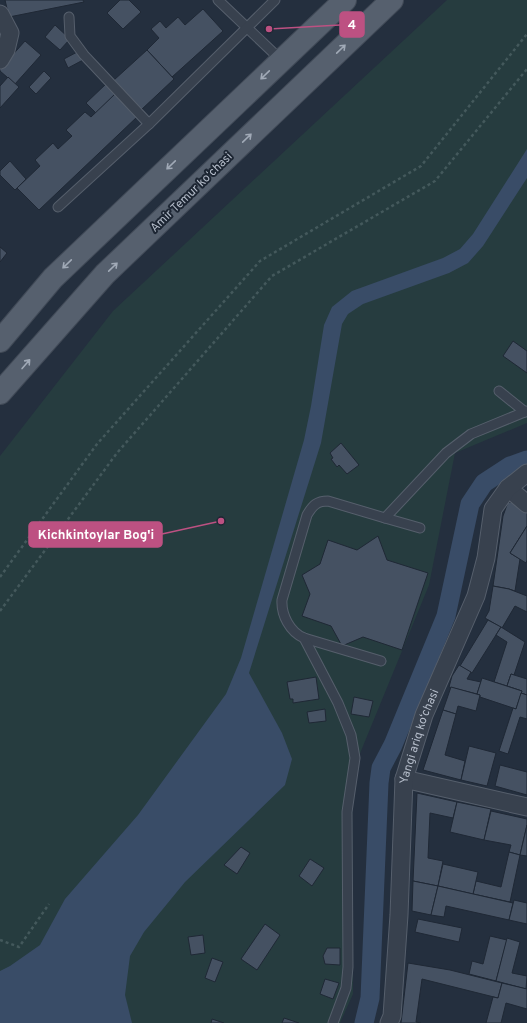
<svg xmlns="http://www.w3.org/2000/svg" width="527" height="1023" font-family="Overpass,sans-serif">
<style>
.green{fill:#263c3f}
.water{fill:#394c67}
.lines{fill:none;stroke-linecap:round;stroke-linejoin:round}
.canal{stroke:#394c67;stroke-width:19}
.building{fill:#455162;stroke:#1f2835}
.lane-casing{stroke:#565f6c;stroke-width:11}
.street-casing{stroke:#565f6c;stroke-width:19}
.primary-casing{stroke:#414a57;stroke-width:24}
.path{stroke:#44595c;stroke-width:2.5;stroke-dasharray:3 3;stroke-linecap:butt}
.lane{stroke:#38414e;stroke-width:9}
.street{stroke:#38414e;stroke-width:17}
.primary{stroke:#56606e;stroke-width:22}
.oneway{stroke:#a1aab7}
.labels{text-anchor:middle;stroke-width:4;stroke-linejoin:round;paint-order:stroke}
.street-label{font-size:12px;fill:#b4bcc9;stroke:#1d2633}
.leader{fill:none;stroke:#bd5182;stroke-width:1.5}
.callout-dot{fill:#bd5182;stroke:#1d2633;stroke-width:1.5}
.callout{fill:#bd5182;stroke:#bd5182;stroke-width:1.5}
.callout-label{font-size:13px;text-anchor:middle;font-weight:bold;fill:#fff}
</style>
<rect width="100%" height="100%" fill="#242f3e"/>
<polygon class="green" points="447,0 527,0 527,423 455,453 429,585 352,773 353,994 340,1023 0,1023 0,456 113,311"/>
<polygon class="water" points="527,149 527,178 483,246 468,263 449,273 363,304 348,314 342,324 321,443 249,673 282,733 292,759 285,785 185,882 144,932 130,956 125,995 132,1023 0,1023 0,971 10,966 40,945 65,899 138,815 226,694 241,658 304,440 311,406 324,325 332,307 352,291 443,258 460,249 473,234"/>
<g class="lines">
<polyline class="canal" points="364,1023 370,998 379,783 381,768 393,745 446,616 470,504 484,483 510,466 527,460"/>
</g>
<g class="building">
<polygon points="5,0 83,0 84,2 9,17"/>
<polygon points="120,0 129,0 141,12 123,29 107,13"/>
<polygon points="203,9 223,31 172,77 147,50 159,38 151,29 160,21 166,28 178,17 185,25"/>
<polygon points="55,25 70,39 60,50 45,37"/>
<polygon points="25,41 41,55 15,84 0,71 0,69"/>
<polygon points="147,50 174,79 141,110 114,80"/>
<polygon points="79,51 83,60 68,68 64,59"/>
<polygon points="44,71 51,78 36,94 29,87"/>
<polygon points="8,77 19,87 0,108 0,86"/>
<polygon points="107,83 116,93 96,113 86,103"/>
<polygon points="116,93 138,116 39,210 17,188 40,166 35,160 53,143 58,149 72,136 66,130 85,112 91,117"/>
<polygon points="10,161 26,179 15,190 0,175 0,171"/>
<polygon points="0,247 7,253 0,262"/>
<polygon points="513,341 527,351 527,373 503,356"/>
<polygon points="341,443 359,465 347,474 339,465 337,467 331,459 333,458 330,453"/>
<polygon points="508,502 516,503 527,509 527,526 510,553 520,559 515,591 509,589 493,586 503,516"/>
<polygon points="527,526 527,560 526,563 510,553"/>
<polygon points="378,536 387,560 428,573 402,650 363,637 342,646 331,626 302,616 310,594 302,575 320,564 328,540 357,550"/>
<polygon points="493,586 509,589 527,596 527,612 515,606 502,628 485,618 489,611"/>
<polygon points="488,620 501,627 472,673 460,666"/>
<polygon points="501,627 525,642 514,675 511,674 507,686 494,682 507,642 496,635"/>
<polygon points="459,665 471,672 467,679 481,682 477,694 449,687 452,676"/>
<polygon points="511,674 527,679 527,695 521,693 522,691 507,686"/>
<polygon points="316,677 319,699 293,703 293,699 290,699 287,682"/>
<polygon points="482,678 522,691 516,709 480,697 480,695 477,694"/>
<polygon points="451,687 480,695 476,711 458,706 456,714 443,710"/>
<polygon points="521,693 527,695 527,719 520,717 508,754 499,751 513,708 516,709"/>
<polygon points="354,697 373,701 369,717 351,714"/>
<polygon points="325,709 326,721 309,723 307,712"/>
<polygon points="443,710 456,714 445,755 465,761 461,780 423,770"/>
<polygon points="469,746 496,753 487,786 461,780"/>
<polygon points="500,765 527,772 527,795 495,786"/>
<polygon points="417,793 457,802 453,818 430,813 428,858 443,861 438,886 413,881"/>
<polygon points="457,802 491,809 484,840 450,832"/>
<polygon points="491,811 527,819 527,825 520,855 509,852 511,845 484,840"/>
<polygon points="527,825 527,856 520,855"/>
<polygon points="241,847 250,853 237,874 224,865"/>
<polygon points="509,852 520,855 510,902 473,894 476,881 501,887"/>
<polygon points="310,859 324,868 312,886 299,876"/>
<polygon points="443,864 478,872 473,894 438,886"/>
<polygon points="413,881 438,886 431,915 412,911"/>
<polygon points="438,886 513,903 509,920 446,906 444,917 431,915"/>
<polygon points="514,900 527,903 527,924 509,920"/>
<polygon points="418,919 462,928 459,942 415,932"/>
<polygon points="265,924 280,935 257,970 241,959"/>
<polygon points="203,935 205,953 191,955 188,937"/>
<polygon points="490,936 507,940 496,981 469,974 472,961 483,964"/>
<polygon points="507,938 520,942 512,973 527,976 526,989 496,981"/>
<polygon points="327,948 340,948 340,965 325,964 323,956"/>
<polygon points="212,958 223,962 215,982 205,978"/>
<polygon points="408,963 450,970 502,983 498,998 422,979 416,1022 421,1023 401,1023"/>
<polygon points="325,979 339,983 333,999 320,994"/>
<polygon points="502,983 527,989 527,1009 506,1003 501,1023 486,1023 493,997 498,998"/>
<polygon points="284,1018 299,1023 282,1023"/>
<polygon points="212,1019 224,1023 211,1023"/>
</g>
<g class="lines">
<defs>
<g id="lane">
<polyline points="218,0 281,60"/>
<polyline points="69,17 70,36 84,55 149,124"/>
<polyline points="58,207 149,124 275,0"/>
<polyline points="499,391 525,412"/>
<polyline points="385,518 420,528"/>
<polyline points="304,638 381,661"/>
<path d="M 333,1023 L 346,988 L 348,967 L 347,812 L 355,758 L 351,735 L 338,703 L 304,638 C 290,632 281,615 282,600 L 307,515 C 313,505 317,501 328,501 L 385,518 L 446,453 L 471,434 L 527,411"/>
</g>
<g id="street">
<polyline points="0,14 10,33 6,50 0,60"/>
<polyline points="508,488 527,504"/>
<polyline points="404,779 527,807"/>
<path id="s1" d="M 389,1023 L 392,1016 L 399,915 L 404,779 L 424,715 L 476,596 L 486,558 L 493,509 L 508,488 L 527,473"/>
</g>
<g id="primary">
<polyline points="0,341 53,278 345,0"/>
<polyline points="0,393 105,274 392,0"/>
</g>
</defs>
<use href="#lane" class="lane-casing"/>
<use href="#street" class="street-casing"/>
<use href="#primary" class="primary-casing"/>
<g class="path">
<polyline points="0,577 97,444 260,261 421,166 527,34"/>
<polyline points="0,611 117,453 272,276 435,181 527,69"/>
<polyline points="0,940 19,947 49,904"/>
</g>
<use href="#lane" class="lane"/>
<use href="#street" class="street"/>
<use href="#primary" class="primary"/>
</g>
<defs><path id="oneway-shaft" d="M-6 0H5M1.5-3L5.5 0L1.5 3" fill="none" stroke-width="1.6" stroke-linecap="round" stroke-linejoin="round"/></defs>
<g class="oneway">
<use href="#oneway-shaft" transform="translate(341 49) rotate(-44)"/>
<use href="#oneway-shaft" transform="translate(265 75) rotate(136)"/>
<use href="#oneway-shaft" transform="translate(247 138) rotate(-44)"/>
<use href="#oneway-shaft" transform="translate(171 165) rotate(136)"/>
<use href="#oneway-shaft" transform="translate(67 264) rotate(136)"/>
<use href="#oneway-shaft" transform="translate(113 267) rotate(-44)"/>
<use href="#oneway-shaft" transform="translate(26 364) rotate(-49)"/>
</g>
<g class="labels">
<g class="street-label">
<text transform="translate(191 192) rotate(-44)" y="4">Amir Temur koʻchasi</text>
<text dy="4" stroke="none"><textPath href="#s1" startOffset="290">Yangi ariq ko‘chasi</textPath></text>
</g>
</g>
<path class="leader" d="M269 29L340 25M221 521L162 534"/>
<g class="callout-dot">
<circle cx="269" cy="29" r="4"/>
<circle cx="221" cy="521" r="4"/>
</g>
<g class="callout">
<rect x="340" y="12" width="24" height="25" rx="4"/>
<rect x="29" y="522" width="133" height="25" rx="4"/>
</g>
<g class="callout-label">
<text x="352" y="29">4</text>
<text x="96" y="539">Kichkintoylar Bog'i</text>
</g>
</svg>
